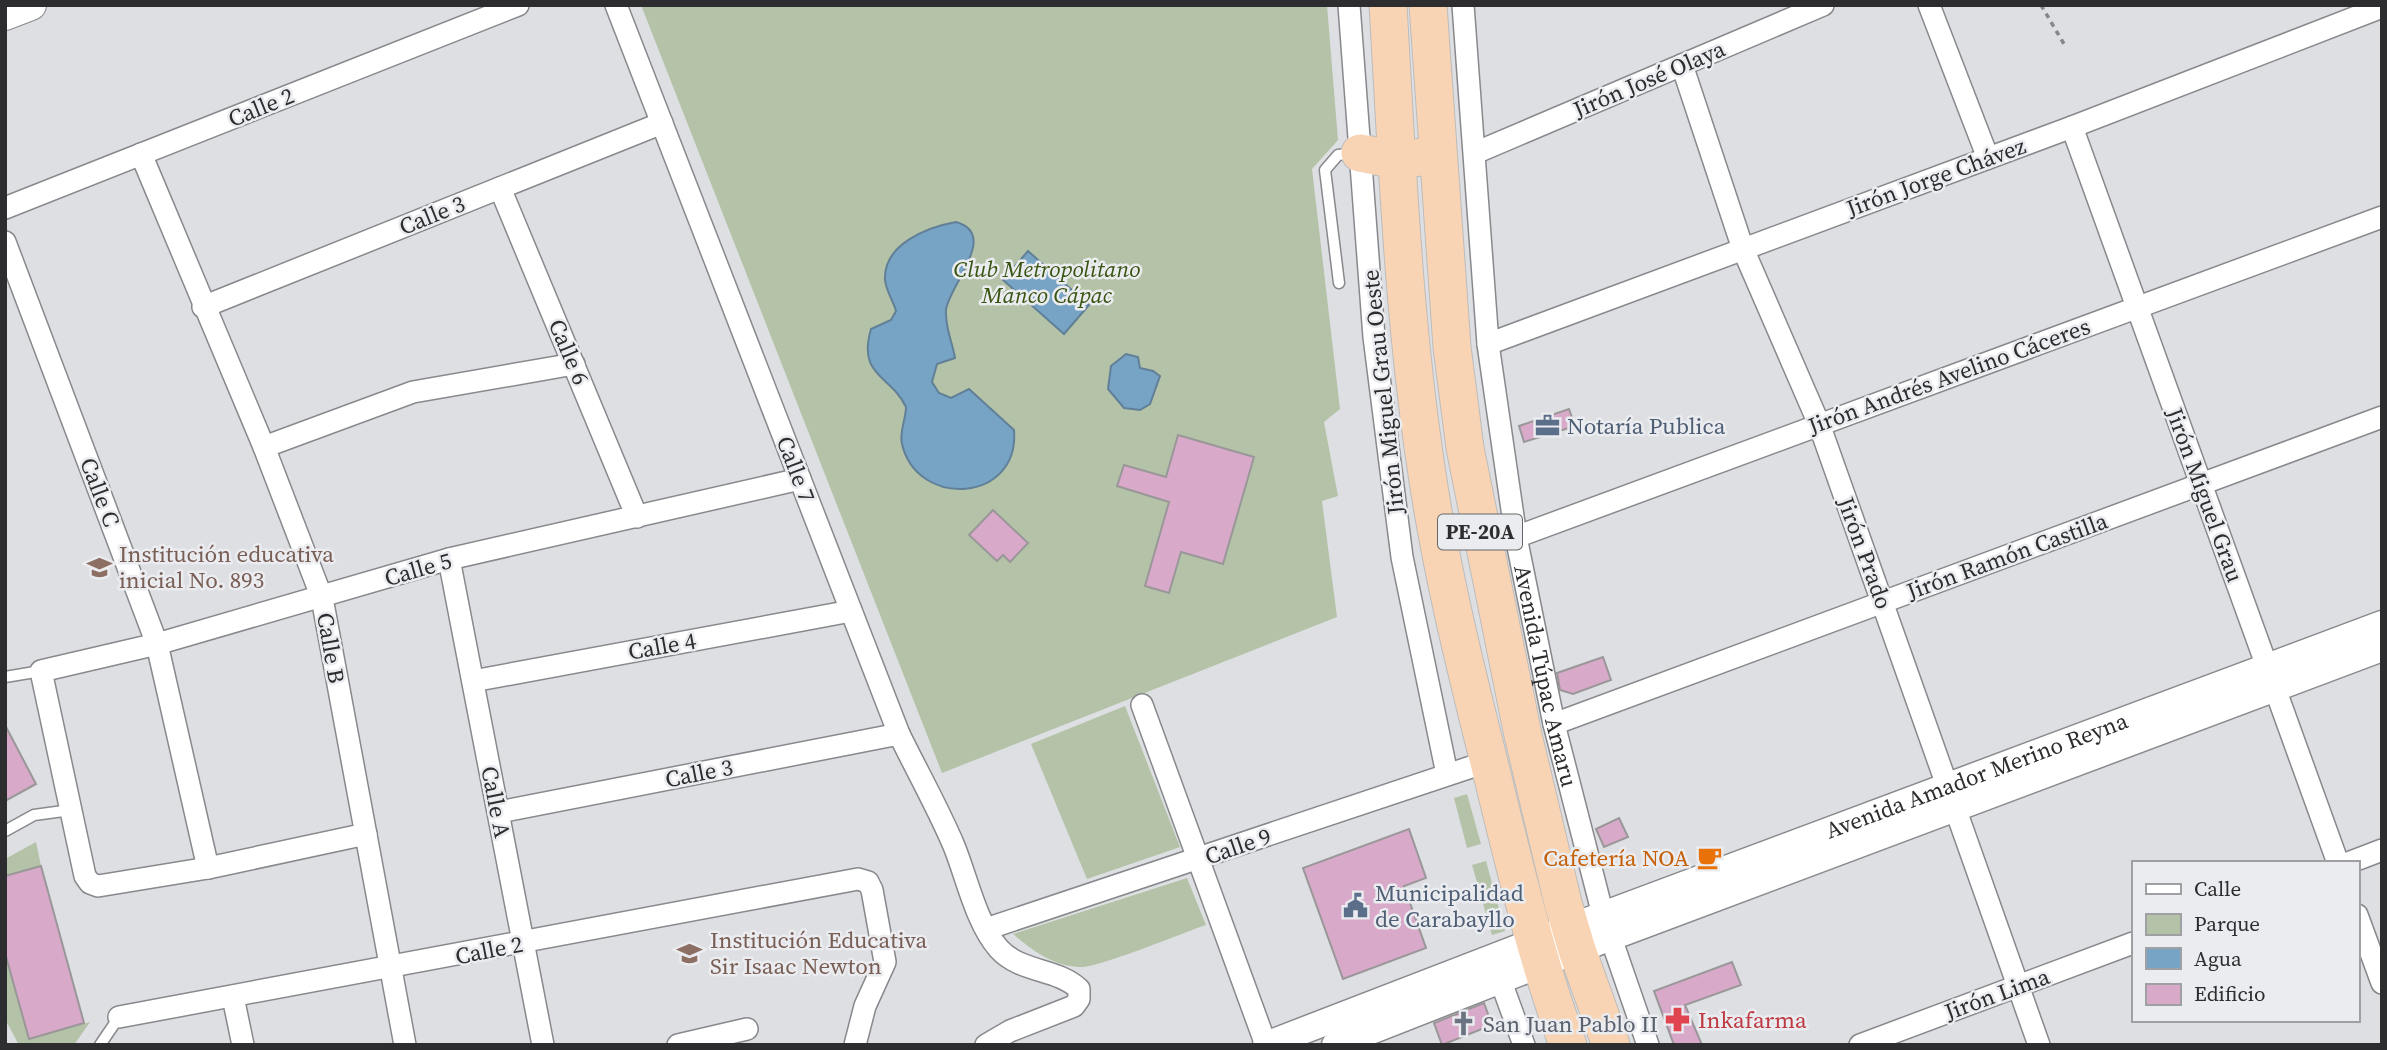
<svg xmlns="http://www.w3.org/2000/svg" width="2387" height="1050" font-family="'Source Serif 4',serif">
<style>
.green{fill:#b4c3a7}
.water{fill:#77a3c5;stroke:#618098;stroke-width:2}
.building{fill:#d8a9c9;stroke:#9a9799;stroke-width:2}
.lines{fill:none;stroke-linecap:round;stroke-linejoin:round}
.service-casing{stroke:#88898c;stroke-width:13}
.minor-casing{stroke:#88898c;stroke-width:24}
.tertiary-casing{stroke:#88898c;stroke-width:29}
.secondary-casing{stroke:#88898c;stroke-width:32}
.trunk-casing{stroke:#bcbcbc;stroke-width:39}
.path{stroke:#87878a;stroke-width:3.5;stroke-dasharray:5 5;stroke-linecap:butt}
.service{stroke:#fff;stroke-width:10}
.minor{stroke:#fff;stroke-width:21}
.tertiary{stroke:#fff;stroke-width:26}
.secondary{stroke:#fff;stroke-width:30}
.trunk{stroke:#f8d4b4;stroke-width:37}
.labels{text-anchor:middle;stroke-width:5;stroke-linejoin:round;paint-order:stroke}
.shield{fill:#ebecf0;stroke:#666669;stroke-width:2}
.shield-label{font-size:21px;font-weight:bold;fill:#2d2d2f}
.street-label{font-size:23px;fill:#2d2d2f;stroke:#ebecf0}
.park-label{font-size:23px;font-style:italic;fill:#385411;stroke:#ebecf0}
.service-label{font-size:23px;fill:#4e5e75;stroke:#ebecf0;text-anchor:start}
.education-label{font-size:23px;fill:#785e54;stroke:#ebecf0;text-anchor:start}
.food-label{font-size:23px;fill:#c56008;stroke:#ebecf0;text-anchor:end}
.health-label{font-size:23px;fill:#be3a42;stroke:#ebecf0;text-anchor:start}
.worship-label{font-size:23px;fill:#5b616d;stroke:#ebecf0;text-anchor:start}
</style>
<rect width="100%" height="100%" fill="#dedfe3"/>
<g class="green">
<polygon points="641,5 1327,5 1338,140 1312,169 1340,409 1324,422 1338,496 1322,501 1337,617 942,773"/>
<polygon points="1125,706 1180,847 1087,879 1031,744"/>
<polygon points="1467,794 1481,844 1467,848 1454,798"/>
<polygon points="36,842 41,866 5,876 5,859"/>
<polygon points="1486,861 1505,931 1492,935 1472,865"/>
<path d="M 1187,878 L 1206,925 C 1182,933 1099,968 1080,967 C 1053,966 1033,951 1013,934 Z"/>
<polygon points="5,953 29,1039 90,1022 74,1045 19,1045 5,1019"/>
</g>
<g class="water">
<path d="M 956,222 C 1000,234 948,287 946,310 C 945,327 952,341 955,358 L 937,364 L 932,382 L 939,393 L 951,398 L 969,389 L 1014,430 C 1020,503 917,509 902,444 C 899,432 906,419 906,407 C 891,375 857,377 871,329 L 891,320 L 896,311 C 893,300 886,291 885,280 C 883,244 928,227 956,222 Z"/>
<polygon points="1028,251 1089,305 1064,334 1003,280"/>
<polygon points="1126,354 1138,357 1140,368 1153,371 1160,376 1150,404 1140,410 1124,408 1108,389 1111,366"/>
</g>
<g class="building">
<polygon points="1569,409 1575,426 1524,442 1519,426"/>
<polygon points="1178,435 1254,457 1223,564 1181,552 1169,593 1145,586 1169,502 1117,486 1124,465 1166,477"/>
<polygon points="993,510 1028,543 1010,562 1003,555 997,561 969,535"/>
<polygon points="1603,657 1611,680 1573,694 1560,690 1557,673"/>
<polygon points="5,725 36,784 5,801"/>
<polygon points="1619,818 1628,837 1604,847 1596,829"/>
<polygon points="1409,829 1426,878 1404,886 1426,948 1343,979 1303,868"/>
<polygon points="41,866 84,1023 29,1039 5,953 5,876"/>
<polygon points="1732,962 1741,985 1685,1005 1702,1045 1674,1045 1654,991"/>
<polygon points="1484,1003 1492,1025 1442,1045 1434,1023"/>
</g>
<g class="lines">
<defs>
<g id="service">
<polyline points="1339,283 1325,170 1338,155 1355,153"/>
<polyline points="5,677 41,671"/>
<polyline points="5,831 34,815 71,810"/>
<polyline points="100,1045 119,1017"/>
</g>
<g id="minor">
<path d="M 616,5 L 899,734 C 917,771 938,808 954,846 C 967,878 976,923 999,949 C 1021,973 1057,968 1079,989 L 1079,999 L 1074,1006 L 1010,1031 L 986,1045"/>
<polyline points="1349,5 1374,337 1402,557 1447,774"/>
<path id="s1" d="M 1463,5 L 1488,344 L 1516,537 L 1554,724 L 1603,915 L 1648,1045"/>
<polyline points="1929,5 1988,158"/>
<polyline points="1682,65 1743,249 1819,424 2039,1045"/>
<polyline points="2072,127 2338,863"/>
<polyline points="1475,153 1823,5"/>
<polyline points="141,154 264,447 322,598 405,1045"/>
<polyline points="500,188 637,517"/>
<polyline points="5,208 518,5"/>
<polyline points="5,242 157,644 208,868"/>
<polyline points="203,307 662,123"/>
<polyline points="1488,344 2072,127 2382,7"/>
<polyline points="264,447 413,392 574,364"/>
<polyline points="1516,537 2382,217"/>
<polyline points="449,559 543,1045"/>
<polyline points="473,681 851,611"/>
<polyline points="1142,705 1266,1045"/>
<polyline points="1554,724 2382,417"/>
<polyline points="499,812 899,734"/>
<polyline points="366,834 208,868 98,886 90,883 85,876 41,671 157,644 449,559 800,479"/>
<polyline points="2348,863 2382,850"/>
<polyline points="2357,915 2382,983"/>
<polyline points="986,929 1489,761"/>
<polyline points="1496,968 1524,1045"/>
<polyline points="233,997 243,1045"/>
<polyline points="119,1017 858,879 868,882 872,890 885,962 865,1006 855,1045"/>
<polyline points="678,1045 747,1029"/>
<polyline points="1860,1045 2133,943"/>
</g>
<g id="tertiary">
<path id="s2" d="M 1266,1045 L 1603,915 L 2382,624"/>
<polyline points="1335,1045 1577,950 2382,648"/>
</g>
<polyline id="secondary" points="5,15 31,5"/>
<g id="trunk">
<path d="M 1388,5 C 1397,159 1403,314 1426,467 C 1440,565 1464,662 1488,758 C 1512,855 1534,951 1568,1045"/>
<polyline points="1428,5 1452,347 1465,448 1523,735 1563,903 1577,950 1611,1045"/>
<polyline points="1360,153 1397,160 1422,157"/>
</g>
</defs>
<use href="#service" class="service-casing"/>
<use href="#minor" class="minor-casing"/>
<use href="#tertiary" class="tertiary-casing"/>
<use href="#secondary" class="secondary-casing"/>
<use href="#trunk" class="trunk-casing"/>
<polyline class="path" points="2041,5 2064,44"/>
<use href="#service" class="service"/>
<use href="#minor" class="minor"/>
<use href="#tertiary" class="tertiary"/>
<use href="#secondary" class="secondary"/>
<use href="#trunk" class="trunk"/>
</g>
<defs>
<symbol id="office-bare" viewBox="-9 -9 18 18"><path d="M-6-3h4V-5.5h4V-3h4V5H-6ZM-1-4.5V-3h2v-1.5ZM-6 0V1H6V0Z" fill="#5c6f8a" stroke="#ebecf0" stroke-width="2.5" paint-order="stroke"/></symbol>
<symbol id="school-bare" viewBox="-9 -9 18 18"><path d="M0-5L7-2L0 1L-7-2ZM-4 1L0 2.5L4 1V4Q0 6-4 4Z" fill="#8d6e63" stroke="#ebecf0" stroke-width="2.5" paint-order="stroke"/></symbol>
<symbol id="cafe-bare" viewBox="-9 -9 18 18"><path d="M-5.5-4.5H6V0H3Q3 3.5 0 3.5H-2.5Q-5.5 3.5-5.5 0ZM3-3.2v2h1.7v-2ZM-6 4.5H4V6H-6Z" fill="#e8710a" stroke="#ebecf0" stroke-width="2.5" paint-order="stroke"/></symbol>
<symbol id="civic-bare" viewBox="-9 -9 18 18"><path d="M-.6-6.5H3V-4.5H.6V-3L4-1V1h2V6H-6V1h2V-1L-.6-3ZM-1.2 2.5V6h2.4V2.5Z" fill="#5c6f8a" stroke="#ebecf0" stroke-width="2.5" paint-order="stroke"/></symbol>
<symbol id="pharmacy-bare" viewBox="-9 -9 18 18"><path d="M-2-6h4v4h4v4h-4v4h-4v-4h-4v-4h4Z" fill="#e0444e" stroke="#ebecf0" stroke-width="2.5" paint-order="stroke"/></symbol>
<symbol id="church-bare" viewBox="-9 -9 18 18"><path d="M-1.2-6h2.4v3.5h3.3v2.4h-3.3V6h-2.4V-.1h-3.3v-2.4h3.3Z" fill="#6b7280" stroke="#ebecf0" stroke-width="2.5" paint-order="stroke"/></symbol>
</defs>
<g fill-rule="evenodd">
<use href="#office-bare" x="1530" y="408" width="35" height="35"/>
<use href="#school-bare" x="82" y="550" width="35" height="35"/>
<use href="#cafe-bare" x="1692" y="840" width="35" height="35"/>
<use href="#civic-bare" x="1338" y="888" width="35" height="35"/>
<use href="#school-bare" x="672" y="936" width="35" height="35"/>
<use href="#pharmacy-bare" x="1660" y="1002" width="35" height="35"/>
<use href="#church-bare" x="1446" y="1006" width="35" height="35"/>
</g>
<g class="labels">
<rect class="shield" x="1438" y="514.5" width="84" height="35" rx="5"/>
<g class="shield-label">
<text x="1480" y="539">PE-20A</text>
</g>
<g class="street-label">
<text transform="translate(1649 79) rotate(-23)" y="8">Jirón José Olaya</text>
<text transform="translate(261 107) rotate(-22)" y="8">Calle 2</text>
<text transform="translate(1936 177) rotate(-20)" y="8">Jirón Jorge Chávez</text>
<text transform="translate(432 215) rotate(-22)" y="8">Calle 3</text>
<text transform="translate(569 352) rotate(67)" y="8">Calle 6</text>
<text transform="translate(1949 376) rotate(-20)" y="8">Jirón Andrés Avelino Cáceres</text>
<text transform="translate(1383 392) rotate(-96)" y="8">Jirón Miguel Grau Oeste</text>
<text transform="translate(796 469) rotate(69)" y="8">Calle 7</text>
<text transform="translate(100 492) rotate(69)" y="8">Calle C</text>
<text transform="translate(2205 495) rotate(70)" y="8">Jirón Miguel Grau</text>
<text transform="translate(1865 553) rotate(70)" y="8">Jirón Prado</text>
<text transform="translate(2007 556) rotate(-20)" y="8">Jirón Ramón Castilla</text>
<text transform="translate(418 569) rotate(-16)" y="8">Calle 5</text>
<text transform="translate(662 646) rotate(-10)" y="8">Calle 4</text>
<text transform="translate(331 648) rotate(80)" y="8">Calle B</text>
<text dy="8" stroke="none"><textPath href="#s1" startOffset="677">Avenida Túpac Amaru</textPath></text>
<text transform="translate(699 773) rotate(-11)" y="8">Calle 3</text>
<text dy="8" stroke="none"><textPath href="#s2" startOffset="760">Avenida Amador Merino Reyna</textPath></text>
<text transform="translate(496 802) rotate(79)" y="8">Calle A</text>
<text transform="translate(1238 846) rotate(-19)" y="8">Calle 9</text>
<text transform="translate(489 950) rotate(-11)" y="8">Calle 2</text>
<text transform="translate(1997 994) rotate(-20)" y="8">Jirón Lima</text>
</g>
<g class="park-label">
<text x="1047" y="277">Club Metropolitano<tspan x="1047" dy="26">Manco Cápac</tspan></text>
</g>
<g class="service-label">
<text x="1567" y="434">Notaría Publica</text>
<text x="1375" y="901">Municipalidad<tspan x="1375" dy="26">de Carabayllo</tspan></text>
</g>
<g class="education-label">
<text x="119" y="562">Institución educativa<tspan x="119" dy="26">inicial No. 893</tspan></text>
<text x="710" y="948">Institución Educativa<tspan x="710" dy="26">Sir Isaac Newton</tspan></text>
</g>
<g class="food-label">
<text x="1689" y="866">Cafetería NOA</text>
</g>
<g class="health-label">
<text x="1698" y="1028">Inkafarma</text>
</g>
<g class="worship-label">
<text x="1483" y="1032">San Juan Pablo II</text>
</g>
</g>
<rect width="2387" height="1050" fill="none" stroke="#2d2d2f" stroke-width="14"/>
<rect x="2132" y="861" width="228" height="161" fill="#ebecf0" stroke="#9fa0a3" stroke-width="2"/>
<rect x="2146" y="884" width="35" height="10" fill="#ffffff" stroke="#9fa0a3" stroke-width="2"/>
<text x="2194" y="896" font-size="21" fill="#2d2d2f">Calle</text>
<rect x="2146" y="914" width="35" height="21" fill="#b4c3a7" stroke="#9fa0a3" stroke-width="2"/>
<text x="2194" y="931" font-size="21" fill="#2d2d2f">Parque</text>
<rect x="2146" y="948" width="35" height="21" fill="#77a3c5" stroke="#9fa0a3" stroke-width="2"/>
<text x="2194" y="966" font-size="21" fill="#2d2d2f">Agua</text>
<rect x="2146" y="984" width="35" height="21" fill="#d8a9c9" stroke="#9fa0a3" stroke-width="2"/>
<text x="2194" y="1001" font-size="21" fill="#2d2d2f">Edificio</text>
</svg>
